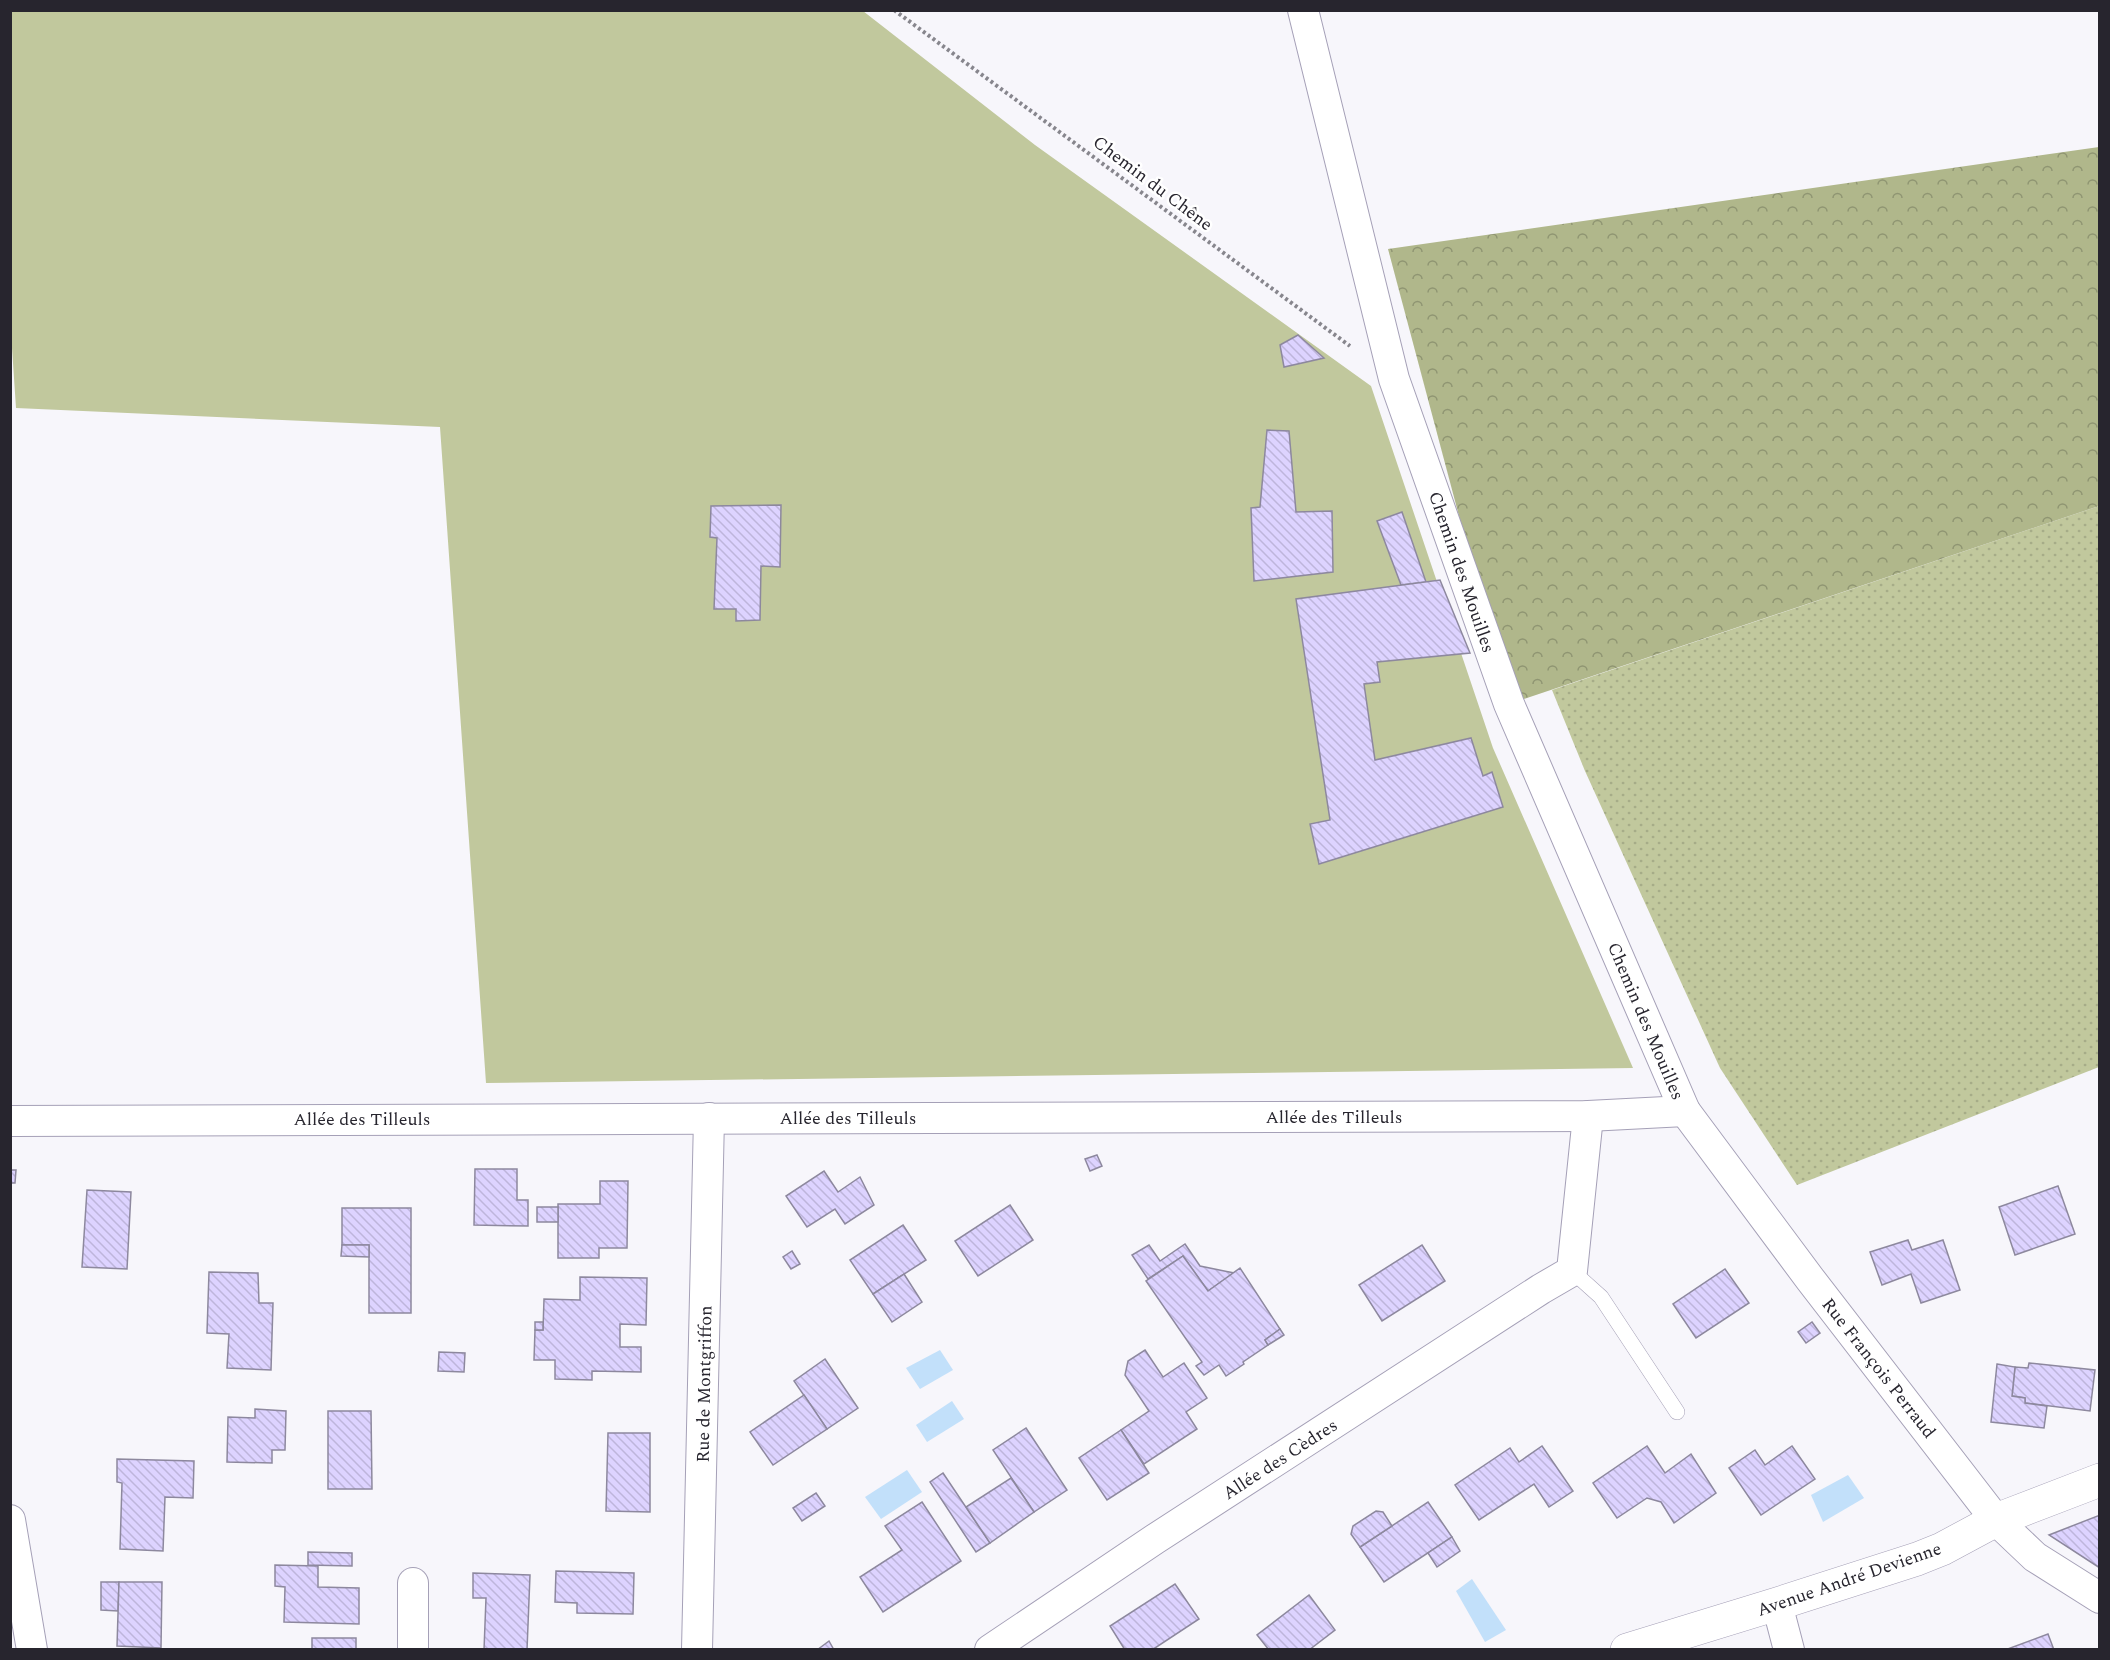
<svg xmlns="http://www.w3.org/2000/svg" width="2110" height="1660" font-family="Spectral,serif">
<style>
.grass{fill:url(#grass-dots)}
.forest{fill:url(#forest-crowns)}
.garden{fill:#c1c89d}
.water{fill:#c2e0fa}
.building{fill:url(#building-back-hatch);stroke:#8d889e;stroke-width:1.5}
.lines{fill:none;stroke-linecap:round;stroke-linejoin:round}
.service-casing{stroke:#a5a0b7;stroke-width:16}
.minor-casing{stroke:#a5a0b7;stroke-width:32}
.tertiary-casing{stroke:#a5a0b7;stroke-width:34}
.path{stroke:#87868d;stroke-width:4;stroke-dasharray:3 3;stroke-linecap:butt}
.service{stroke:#fff;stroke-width:15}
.minor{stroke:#fff;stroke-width:30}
.tertiary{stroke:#fff;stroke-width:33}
.labels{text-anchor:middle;stroke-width:5;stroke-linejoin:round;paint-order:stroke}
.street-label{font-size:18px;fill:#27252e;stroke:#fff}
</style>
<defs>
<pattern id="grass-dots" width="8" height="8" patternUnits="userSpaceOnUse" patternTransform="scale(1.5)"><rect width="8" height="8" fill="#c1c89d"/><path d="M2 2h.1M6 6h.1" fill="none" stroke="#a6ac88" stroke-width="1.8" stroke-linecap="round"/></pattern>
<pattern id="forest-crowns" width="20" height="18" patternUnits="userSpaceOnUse" patternTransform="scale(1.5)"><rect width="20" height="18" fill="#b0b78b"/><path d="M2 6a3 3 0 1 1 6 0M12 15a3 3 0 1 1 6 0" fill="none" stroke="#8f9572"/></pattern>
<pattern id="building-back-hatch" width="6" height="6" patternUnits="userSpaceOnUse" patternTransform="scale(1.5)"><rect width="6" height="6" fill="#ddd3ff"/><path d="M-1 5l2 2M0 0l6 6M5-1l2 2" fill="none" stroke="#beb5db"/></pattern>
</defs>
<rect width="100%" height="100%" fill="#f7f6fb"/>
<polygon class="grass" points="2099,506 2099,1067 1797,1185 1720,1068 1585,771 1552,690"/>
<polygon class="forest" points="2099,147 2099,506 1509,704 1388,249"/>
<polygon class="garden" points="10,11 863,11 1035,145 1371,386 1493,748 1633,1068 486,1083 440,427 16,408 10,318"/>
<g class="water">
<polygon points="940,1350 953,1370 920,1389 906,1368"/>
<polygon points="952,1401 964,1419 927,1442 916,1425"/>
<polygon points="907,1470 922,1492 881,1519 865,1497"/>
<polygon points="1848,1475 1864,1498 1823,1522 1811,1495"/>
<polygon points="1472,1579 1506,1630 1485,1642 1456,1591"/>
</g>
<g class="building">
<polygon points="1298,335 1324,358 1284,367 1280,345"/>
<polygon points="1267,430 1289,431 1296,512 1332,511 1333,572 1254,581 1251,508 1260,507"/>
<polygon points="781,505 780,567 761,566 760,620 736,621 736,609 714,609 717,538 710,537 711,506"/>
<polygon points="1402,512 1426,582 1401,585 1377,521"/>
<polygon points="1440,580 1470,653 1377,662 1380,682 1364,684 1375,760 1471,738 1483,776 1492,772 1503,807 1319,864 1310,824 1330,820 1296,599"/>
<polygon points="1097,1155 1102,1166 1090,1171 1085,1159"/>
<polygon points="475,1169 517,1169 517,1200 528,1200 528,1226 474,1225"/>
<polygon points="10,1170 16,1170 15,1183 10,1183"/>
<polygon points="824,1171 838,1192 860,1177 874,1205 845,1224 835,1209 807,1227 786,1196"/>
<polygon points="600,1181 628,1181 627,1248 599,1248 599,1258 558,1258 558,1204 600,1204"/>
<polygon points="2058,1186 2075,1234 2015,1255 1999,1207"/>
<polygon points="87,1190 131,1192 127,1269 82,1267"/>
<polygon points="1010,1205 1033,1240 978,1276 955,1241"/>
<rect x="537" y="1207" width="21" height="15"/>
<polygon points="342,1208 411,1208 411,1313 369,1313 369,1245 342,1245"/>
<polygon points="903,1225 926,1260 873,1294 850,1260"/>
<polygon points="1908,1240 1912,1250 1943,1240 1960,1290 1921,1303 1911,1274 1882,1285 1870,1252"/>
<polygon points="1185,1244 1200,1266 1234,1273 1208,1291 1183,1256 1148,1279 1132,1255 1149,1245 1160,1261"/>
<polygon points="342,1245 369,1245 369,1257 341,1256"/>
<polygon points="1422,1245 1445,1281 1382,1321 1359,1285"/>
<polygon points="792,1251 800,1264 791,1269 783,1257"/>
<polygon points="1183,1256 1208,1291 1240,1268 1280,1329 1265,1340 1268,1345 1243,1362 1244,1364 1226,1376 1219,1365 1204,1375 1196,1366 1202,1362 1146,1281"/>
<polygon points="1725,1269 1749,1303 1696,1338 1673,1304"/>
<polygon points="209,1272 258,1273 259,1303 273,1303 271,1370 227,1368 229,1334 207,1333"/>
<polygon points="904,1274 922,1302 892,1322 873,1294"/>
<polygon points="580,1277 647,1278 646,1325 620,1324 620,1347 641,1347 641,1372 592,1371 592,1380 555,1379 555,1360 534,1360 535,1330 543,1330 544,1299 580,1300"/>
<rect x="535" y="1322" width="8" height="8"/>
<polygon points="1812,1322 1820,1333 1806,1343 1798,1332"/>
<polygon points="1280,1329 1284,1335 1268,1345 1265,1340"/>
<polygon points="1145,1350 1163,1377 1184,1363 1207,1398 1186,1412 1197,1429 1144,1464 1121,1430 1149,1411 1125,1375 1128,1361"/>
<polygon points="439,1352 465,1353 464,1372 438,1371"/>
<polygon points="825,1359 858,1408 827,1429 794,1381"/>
<polygon points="2029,1363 2095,1370 2090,1411 2025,1403 2025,1398 2012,1396 2015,1367 2028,1368"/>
<polygon points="1997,1364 2015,1367 2012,1396 2025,1398 2025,1403 2047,1406 2044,1428 1991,1422"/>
<polygon points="804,1395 827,1429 773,1465 750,1432"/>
<polygon points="255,1409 286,1411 285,1450 272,1450 272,1463 227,1462 228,1417 255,1418"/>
<polygon points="328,1411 371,1411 372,1489 328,1489"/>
<polygon points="1026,1428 1067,1490 1034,1512 993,1450"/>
<polygon points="1121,1430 1149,1473 1107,1500 1079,1458"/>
<polygon points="608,1433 650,1433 650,1512 606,1511"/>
<polygon points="1542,1446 1573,1491 1549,1507 1534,1484 1479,1520 1455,1485 1510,1448 1519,1462"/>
<polygon points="1647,1446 1665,1473 1691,1454 1716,1493 1674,1523 1661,1502 1647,1498 1617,1518 1593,1483"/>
<polygon points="1792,1446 1815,1479 1761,1515 1729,1468 1755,1450 1765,1465"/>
<polygon points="117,1459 194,1461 193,1498 165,1497 163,1551 120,1549 122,1483 117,1482"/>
<polygon points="943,1473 990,1543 976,1552 930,1482"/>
<polygon points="1011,1478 1034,1512 990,1543 966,1507"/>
<polygon points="816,1493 825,1506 802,1521 793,1508"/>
<polygon points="922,1502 961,1561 883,1612 860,1577 902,1550 885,1526"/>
<polygon points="1428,1502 1452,1537 1384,1582 1360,1547"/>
<polygon points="1376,1511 1383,1512 1392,1526 1360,1547 1351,1534 1353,1526"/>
<polygon points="2100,1515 2100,1568 2049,1535"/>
<polygon points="1452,1537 1460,1551 1437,1567 1428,1553"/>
<polygon points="308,1552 352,1553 352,1566 308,1565"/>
<polygon points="275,1565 318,1566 318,1587 359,1588 359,1624 284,1622 285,1587 275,1586"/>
<polygon points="556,1571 634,1573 633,1614 577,1613 577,1603 555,1602"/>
<polygon points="473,1573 530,1575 527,1650 484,1650 486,1598 473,1598"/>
<polygon points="101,1582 119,1582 118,1611 101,1610"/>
<polygon points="119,1582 162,1582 161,1648 117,1646"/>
<polygon points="1175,1584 1199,1619 1152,1650 1125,1650 1110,1626"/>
<polygon points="1309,1595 1335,1630 1309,1650 1269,1650 1257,1635"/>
<polygon points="2048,1634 2054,1650 2005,1650"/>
<rect x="312" y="1638" width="44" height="12"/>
<polygon points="829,1641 834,1650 817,1650"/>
</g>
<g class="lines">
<defs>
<polyline id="service" points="1572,1271 1601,1297 1677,1412"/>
<g id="minor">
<polyline points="1303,10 1394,379 1509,704 1685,1111 1810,1279 1996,1520 2035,1557 2100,1598"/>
<polyline points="10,1121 1588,1116 1685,1111"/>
<polyline points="10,1520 32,1650"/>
<polyline points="413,1583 413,1650"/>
<polyline points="1777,1604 1789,1650"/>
<polyline points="697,1650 709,1118"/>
<polyline points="990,1650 1155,1539 1541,1289 1572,1271 1588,1116"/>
</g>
<polyline id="tertiary" points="1627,1650 1777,1604 1917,1559 1942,1549 1996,1520 2100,1480"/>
</defs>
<use href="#service" class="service-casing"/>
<use href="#minor" class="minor-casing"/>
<use href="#tertiary" class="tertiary-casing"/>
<polyline class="path" points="894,10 1350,346"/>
<use href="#service" class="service"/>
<use href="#minor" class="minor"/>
<use href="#tertiary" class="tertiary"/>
</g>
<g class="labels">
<g class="street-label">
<text transform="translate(1153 183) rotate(37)" y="6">Chemin du Chêne</text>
<text transform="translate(1462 572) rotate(71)" y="6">Chemin des Mouilles</text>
<text transform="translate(1646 1021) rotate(67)" y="6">Chemin des Mouilles</text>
<text x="1334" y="1123">Allée des Tilleuls</text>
<text x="848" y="1124">Allée des Tilleuls</text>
<text x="362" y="1125">Allée des Tilleuls</text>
<text transform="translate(1879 1368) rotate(52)" y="6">Rue François Perraud</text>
<text transform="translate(704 1384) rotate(-89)" y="6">Rue de Montgriffon</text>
<text transform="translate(1280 1459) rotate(-33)" y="6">Allée des Cèdres</text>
<text transform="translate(1849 1579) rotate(-19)" y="6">Avenue André Devienne</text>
</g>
</g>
<rect width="2110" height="1660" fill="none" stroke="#27252e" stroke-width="24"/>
</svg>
